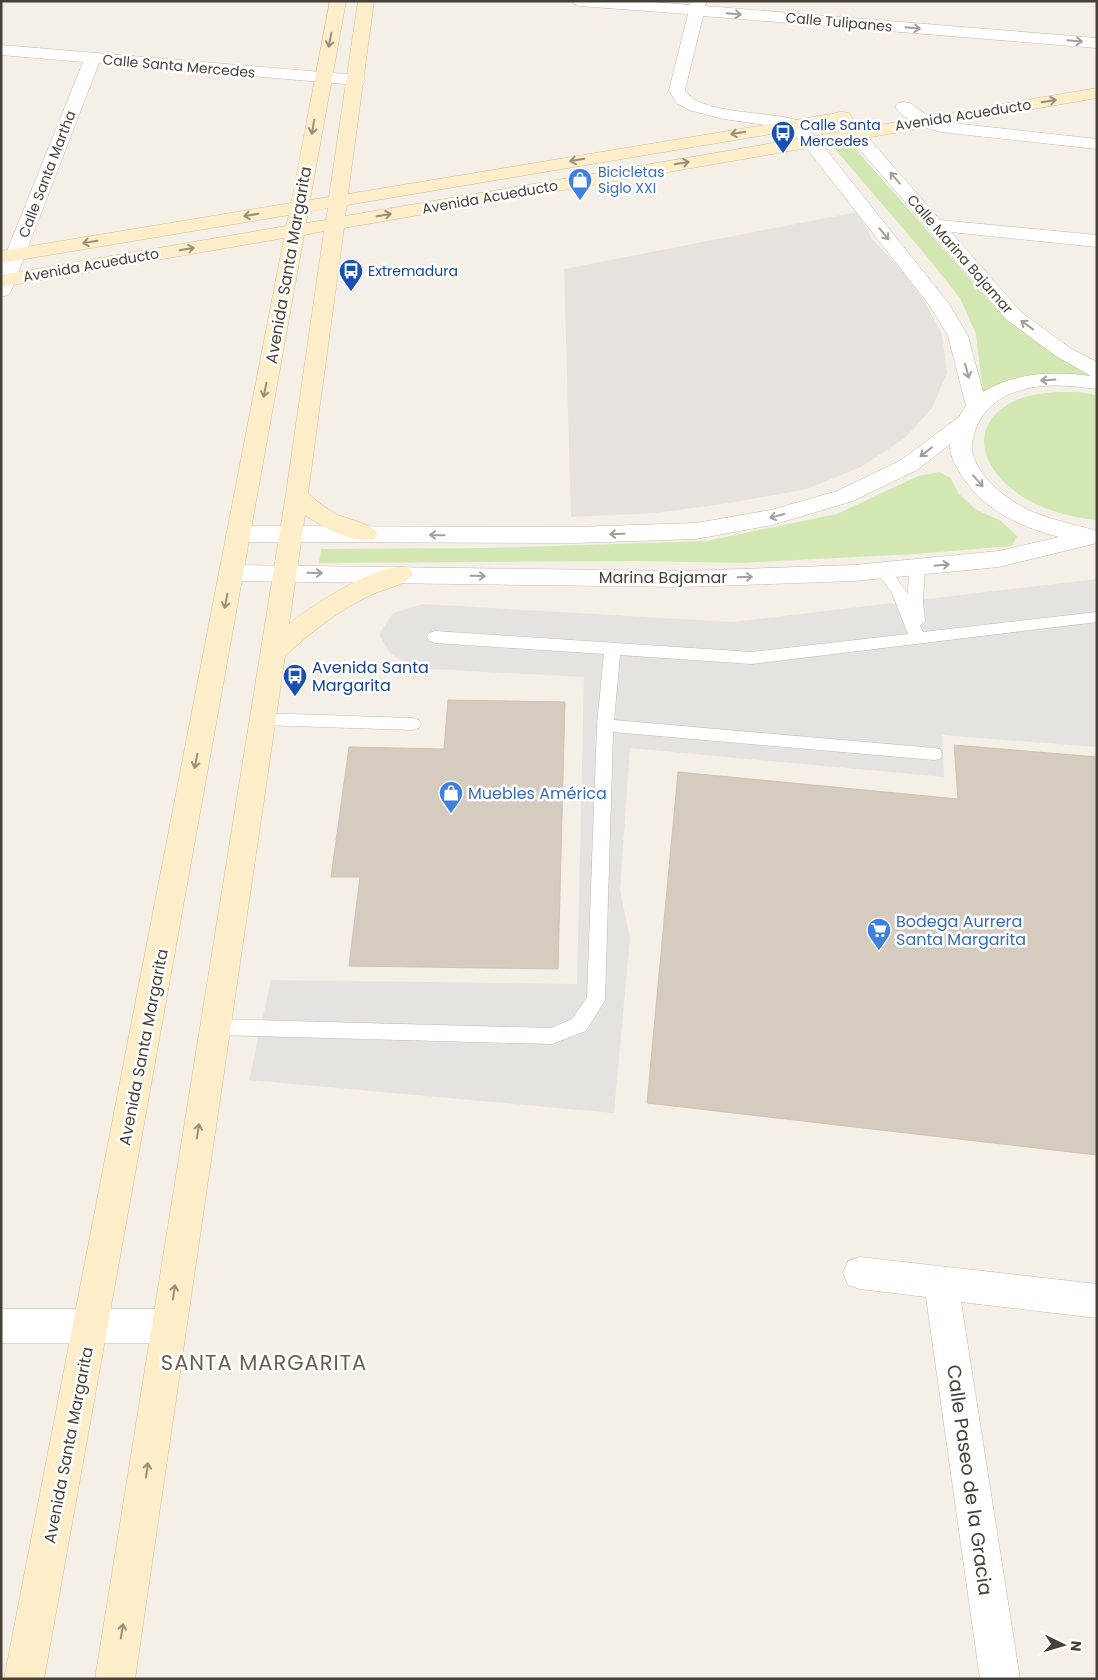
<svg xmlns="http://www.w3.org/2000/svg" width="1098" height="1680" font-family="Poppins,sans-serif">
<style>
.industrial{fill:#e6e2dd}
.green{fill:#d2e7b2}
.parking{fill:#e5e3e0}
.building{fill:#d5cbbe;stroke:#d0c3b1}
.lines{fill:none;stroke-linecap:round;stroke-linejoin:round}
.lane-casing{stroke:#c2baae;stroke-width:1}
.street-casing{stroke:#c2baae;stroke-width:1}
.secondary-casing{stroke:#d3c199;stroke-width:1}
.lane{fill:#fff;fill-rule:evenodd}
.street{fill:#fff;fill-rule:evenodd}
.secondary{fill:#fdeec9;fill-rule:evenodd}
.oneway{stroke:#a3a09b}
.oneway2{stroke:#998e79}
.labels{text-anchor:middle;stroke-width:5;stroke-linejoin:round;paint-order:stroke}
.far-street-label{font-size:14px;fill:#474037;stroke:#fff}
.far-transit-label{font-size:14px;fill:#164399;stroke:#fff;text-anchor:start}
.far-shop-label{font-size:14px;fill:#366cbe;stroke:#fff;text-anchor:start}
.street-label{font-size:16px;fill:#474037;stroke:#fff}
.transit-label{font-size:16px;fill:#164399;stroke:#fff;text-anchor:start}
.shop-label{font-size:16px;fill:#366cbe;stroke:#fff;text-anchor:start}
.near-street-label{font-size:19px;fill:#474037;stroke:#fff}
.near-neighbourhood-label{font-size:21px;letter-spacing:1px;fill:#6a5e4e;stroke:#fff}
</style>
<rect width="100%" height="100%" fill="#f4f0e8"/>
<polygon class="industrial" points="857,212 872,239 899,267 923,299 942,334 947,373 932,408 905,438 861,467 807,489 730,503 655,513 571,517 564,269"/>
<g class="green">
<polygon points="851,144 1001,314 1097,377 983,393 976,334 960,298 924,253 834,148"/>
<path d="M 1055,392 L 1078,392 L 1097,395 L 1097,520 C 1067,517 1035,508 1012,489 C 984,467 970,431 1004,407 C 1019,396 1037,394 1055,392 Z"/>
<polygon points="939,472 951,478 958,493 975,509 1001,521 1017,536 1012,546 915,554 740,563 636,561 319,563 321,549 489,548 706,541 837,514 918,476"/>
</g>
<polygon class="parking" points="1097,579 1097,747 942,735 944,777 630,748 620,890 630,938 614,1113 249,1080 271,980 577,984 584,677 411,668 390,653 379,634 393,613 423,604 733,622"/>
<g class="building">
<polygon points="448,700 565,702 558,969 349,966 360,877 331,877 349,747 444,749"/>
<polygon points="954,745 1097,757 1097,1155 647,1103 678,772 958,799"/>
</g>
<g class="lines">
<defs>
<g id="lane">
<polygon points="917,562 922,563 925,567 923,602 925,621 920,625 923,632 1097,612 1097,622 752,664 620,655 614,720 934,748 940,749 942,754 940,759 934,760 613,732 605,1000 586,1031 552,1044 214,1035 207,1033 204,1027 207,1021 214,1019 551,1028 572,1019 587,998 597,725 604,654 435,643 429,641 427,637 429,633 435,631 752,652 908,634 892,593 875,570 878,566 883,565 888,566 908,594 909,567 912,563"/>
<polygon points="261,713 413,718 419,720 421,724 419,728 413,730 261,725 255,723 253,719 255,715"/>
</g>
<g id="street">
<path d="M 572,1 L 641,1 L 690,5 L 691,1 L 707,1 L 705,6 L 1097,38 L 1097,48 L 703,16 L 685,90 C 699,115 770,111 796,120 C 803,122 810,132 816,137 L 949,304 L 968,336 L 983,392 C 1016,372 1054,371 1091,376 L 1056,356 L 1007,320 L 835,121 L 832,117 L 835,113 L 841,112 L 847,113 L 940,220 L 1097,235 L 1097,247 L 951,232 L 1021,312 L 1070,348 L 1097,362 L 1097,389 C 1073,386 1048,383 1025,389 C 1000,395 980,410 974,435 C 973,440 971,445 972,450 C 975,470 995,489 1011,500 C 1037,518 1067,522 1097,531 L 1097,543 L 999,567 L 854,581 L 683,587 L 231,581 L 223,579 L 219,573 L 223,567 L 231,565 L 683,571 L 854,565 L 999,551 L 1059,537 C 1018,526 983,510 960,473 C 955,464 949,454 950,444 L 917,470 L 853,501 L 772,525 L 696,539 L 574,543 L 238,542 L 230,539 L 226,534 L 230,529 L 238,526 L 574,527 L 696,523 L 771,510 L 837,491 L 901,460 L 959,417 L 966,406 L 948,336 L 930,306 L 804,145 L 787,128 L 724,119 L 689,110 L 676,103 L 669,90 L 688,14 L 580,6 L 575,4 Z"/>
<polygon points="1,45 357,75 363,76 365,80 363,84 357,85 99,63 11,291 8,295 1,297 1,266 83,62 1,55"/>
<path d="M 904,102 L 910,103 L 929,117 L 943,122 L 1097,139 L 1097,149 L 941,132 C 925,128 905,121 895,107 L 898,103 Z"/>
<polygon points="860,1257 1097,1284 1097,1318 961,1302 1020,1679 980,1679 926,1297 860,1289 848,1285 843,1273 848,1261"/>
<polygon points="1,1309 169,1309 181,1314 186,1326 181,1338 169,1343 1,1343"/>
</g>
<path id="secondary" d="M 330,1 L 346,1 L 310,200 L 329,197 L 358,1 L 374,1 L 348,194 L 843,112 L 849,113 L 852,117 L 849,121 L 843,122 L 347,205 L 345,216 L 1097,88 L 1097,98 L 344,228 L 308,493 C 317,502 327,509 338,515 C 350,520 371,523 378,534 L 374,539 C 355,545 321,526 305,515 L 289,624 C 311,606 381,560 409,568 L 413,574 C 406,585 385,589 373,594 C 340,609 311,632 285,656 L 135,1679 L 95,1679 L 286,494 L 324,231 L 304,235 L 44,1679 L 4,1679 L 284,238 L 1,287 L 1,275 L 286,226 L 289,215 L 1,263 L 1,251 L 291,203 ZM 328,208 L 326,220 L 306,223 L 308,212 Z"/>
</defs>
<use href="#lane" class="lane-casing"/>
<use href="#street" class="street-casing"/>
<use href="#secondary" class="secondary-casing"/>
<use href="#lane" class="lane"/>
<use href="#street" class="street"/>
<use href="#secondary" class="secondary"/>
</g>
<defs><path id="oneway-shaft" d="M-6 0H5M1.5-3L5.5 0L1.5 3" fill="none" stroke-width="1.6" stroke-linecap="round" stroke-linejoin="round" transform="scale(1.25)"/></defs>
<g class="oneway">
<use href="#oneway-shaft" transform="translate(734 14) rotate(5)"/>
<use href="#oneway-shaft" transform="translate(913 28) rotate(5)"/>
<use href="#oneway-shaft" transform="translate(1075 41) rotate(5)"/>
<use href="#oneway-shaft" transform="translate(895 178) rotate(-131)"/>
<use href="#oneway-shaft" transform="translate(884 234) rotate(51)"/>
<use href="#oneway-shaft" transform="translate(1027 325) rotate(-144)"/>
<use href="#oneway-shaft" transform="translate(967 371) rotate(75)"/>
<use href="#oneway-shaft" transform="translate(1048 380) rotate(176)"/>
<use href="#oneway-shaft" transform="translate(926 452) rotate(142)"/>
<use href="#oneway-shaft" transform="translate(978 481) rotate(49)"/>
<use href="#oneway-shaft" transform="translate(777 516) rotate(165)"/>
<use href="#oneway-shaft" transform="translate(617 534) rotate(178)"/>
<use href="#oneway-shaft" transform="translate(437 535) rotate(-179)"/>
<use href="#oneway-shaft" transform="translate(942 565) rotate(-6)"/>
<use href="#oneway-shaft" transform="translate(315 573) rotate(1)"/>
<use href="#oneway-shaft" transform="translate(478 576) rotate(1)"/>
<use href="#oneway-shaft" transform="translate(745 577) rotate(-2)"/>
</g>
<g class="oneway2">
<use href="#oneway-shaft" transform="translate(330 40) rotate(101)"/>
<use href="#oneway-shaft" transform="translate(1049 101) rotate(-9)"/>
<use href="#oneway-shaft" transform="translate(313 127) rotate(100)"/>
<use href="#oneway-shaft" transform="translate(738 133) rotate(170)"/>
<use href="#oneway-shaft" transform="translate(577 160) rotate(170)"/>
<use href="#oneway-shaft" transform="translate(682 163) rotate(-10)"/>
<use href="#oneway-shaft" transform="translate(251 215) rotate(170)"/>
<use href="#oneway-shaft" transform="translate(384 215) rotate(-10)"/>
<use href="#oneway-shaft" transform="translate(90 242) rotate(170)"/>
<use href="#oneway-shaft" transform="translate(187 249) rotate(-10)"/>
<use href="#oneway-shaft" transform="translate(265 390) rotate(101)"/>
<use href="#oneway-shaft" transform="translate(226 601) rotate(101)"/>
<use href="#oneway-shaft" transform="translate(196 761) rotate(101)"/>
<use href="#oneway-shaft" transform="translate(198 1131) rotate(-81)"/>
<use href="#oneway-shaft" transform="translate(174 1292) rotate(-81)"/>
<use href="#oneway-shaft" transform="translate(147 1470) rotate(-81)"/>
<use href="#oneway-shaft" transform="translate(122 1631) rotate(-81)"/>
</g>
<defs>
<symbol id="bus-pin" viewBox="-11 -11 22 30"><path d="M0 17L-7.5 6A9.5 9.5 0 1 1 7.5 6Z" fill="#1a4fb4" stroke="#fff"/><path d="M-5-6H5V4H4V6H2V4H-2V6H-4V4H-5ZM-3.5-4V0h7V-4ZM-3.5 1.2v1.5H-2V1.2ZM2 1.2v1.5H3.5V1.2Z" fill="#fff"/></symbol>
<symbol id="shop-pin" viewBox="-11 -11 22 30"><path d="M0 17L-7.5 6A9.5 9.5 0 1 1 7.5 6Z" fill="#3f7fe0" stroke="#fff"/><path d="M-5-2.5h2.3a2.7 3.5 0 0 1 5.4 0H5L5.5 6h-11ZM-1.5-2.5h3a1.5 2.3 0 0 0-3 0Z" fill="#fff"/></symbol>
<symbol id="supermarket-pin" viewBox="-11 -11 22 30"><path d="M0 17L-7.5 6A9.5 9.5 0 1 1 7.5 6Z" fill="#3f7fe0" stroke="#fff"/><path d="M-6-5.5h2.5l.6 2H6L4.5 2H-2.5L-4.4-4H-6ZM-1.5 3.2a1.3 1.3 0 1 0 .1 0ZM3 3.2a1.3 1.3 0 1 0 .1 0Z" fill="#fff"/></symbol>
</defs>
<g fill-rule="evenodd">
<use href="#bus-pin" x="769" y="119" width="28" height="38"/>
<use href="#shop-pin" x="566" y="166" width="28" height="38"/>
<use href="#bus-pin" x="337" y="257" width="28" height="38"/>
<use href="#bus-pin" x="281" y="662" width="28" height="38"/>
<use href="#shop-pin" x="437" y="779" width="28" height="38"/>
<use href="#supermarket-pin" x="865" y="916" width="28" height="38"/>
</g>
<g class="labels">
<g class="far-street-label">
<text transform="translate(839 22) rotate(5)" y="5">Calle Tulipanes</text>
<text transform="translate(179 66) rotate(5)" y="5">Calle Santa Mercedes</text>
<text transform="translate(963 115) rotate(-9)" y="5">Avenida Acueducto</text>
<text transform="translate(47 174) rotate(-69)" y="5">Calle Santa Martha</text>
<text transform="translate(490 197) rotate(-10)" y="5">Avenida Acueducto</text>
<text transform="translate(960 254) rotate(49)" y="5">Calle Marina Bajamar</text>
<text transform="translate(91 265) rotate(-10)" y="5">Avenida Acueducto</text>
</g>
<g class="far-transit-label">
<text x="800" y="130">Calle Santa<tspan x="800" dy="16">Mercedes</tspan></text>
<text x="368" y="276">Extremadura</text>
</g>
<g class="far-shop-label">
<text x="598" y="177">Bicicletas<tspan x="598" dy="16">Siglo XXI</tspan></text>
</g>
<g class="street-label">
<text transform="translate(288 265) rotate(-80)" y="6">Avenida Santa Margarita</text>
<text x="663" y="583">Marina Bajamar</text>
<text transform="translate(143 1047) rotate(-79)" y="6">Avenida Santa Margarita</text>
<text transform="translate(68 1445) rotate(-79)" y="6">Avenida Santa Margarita</text>
</g>
<g class="transit-label">
<text x="312" y="673">Avenida Santa<tspan x="312" dy="18">Margarita</tspan></text>
</g>
<g class="shop-label">
<text x="468" y="799">Muebles América</text>
<text x="896" y="927">Bodega Aurrera<tspan x="896" dy="18">Santa Margarita</tspan></text>
</g>
<g class="near-street-label">
<text transform="translate(970 1480) rotate(82)" y="7">Calle Paseo de la Gracia</text>
</g>
<g class="near-neighbourhood-label">
<text x="264" y="1370">SANTA MARGARITA</text>
</g>
</g>
<rect width="1098" height="1680" fill="none" stroke="#474037" stroke-width="5"/>
<g transform="translate(1063 1645) rotate(95)" stroke="#ffffff" stroke-width="4" paint-order="stroke">
<path d="M0-4L9 19L0 12L-9 19Z" fill="#474037"/>
<text y="-8" font-size="14" font-weight="bold" text-anchor="middle" fill="#474037">N</text>
</g>
</svg>
